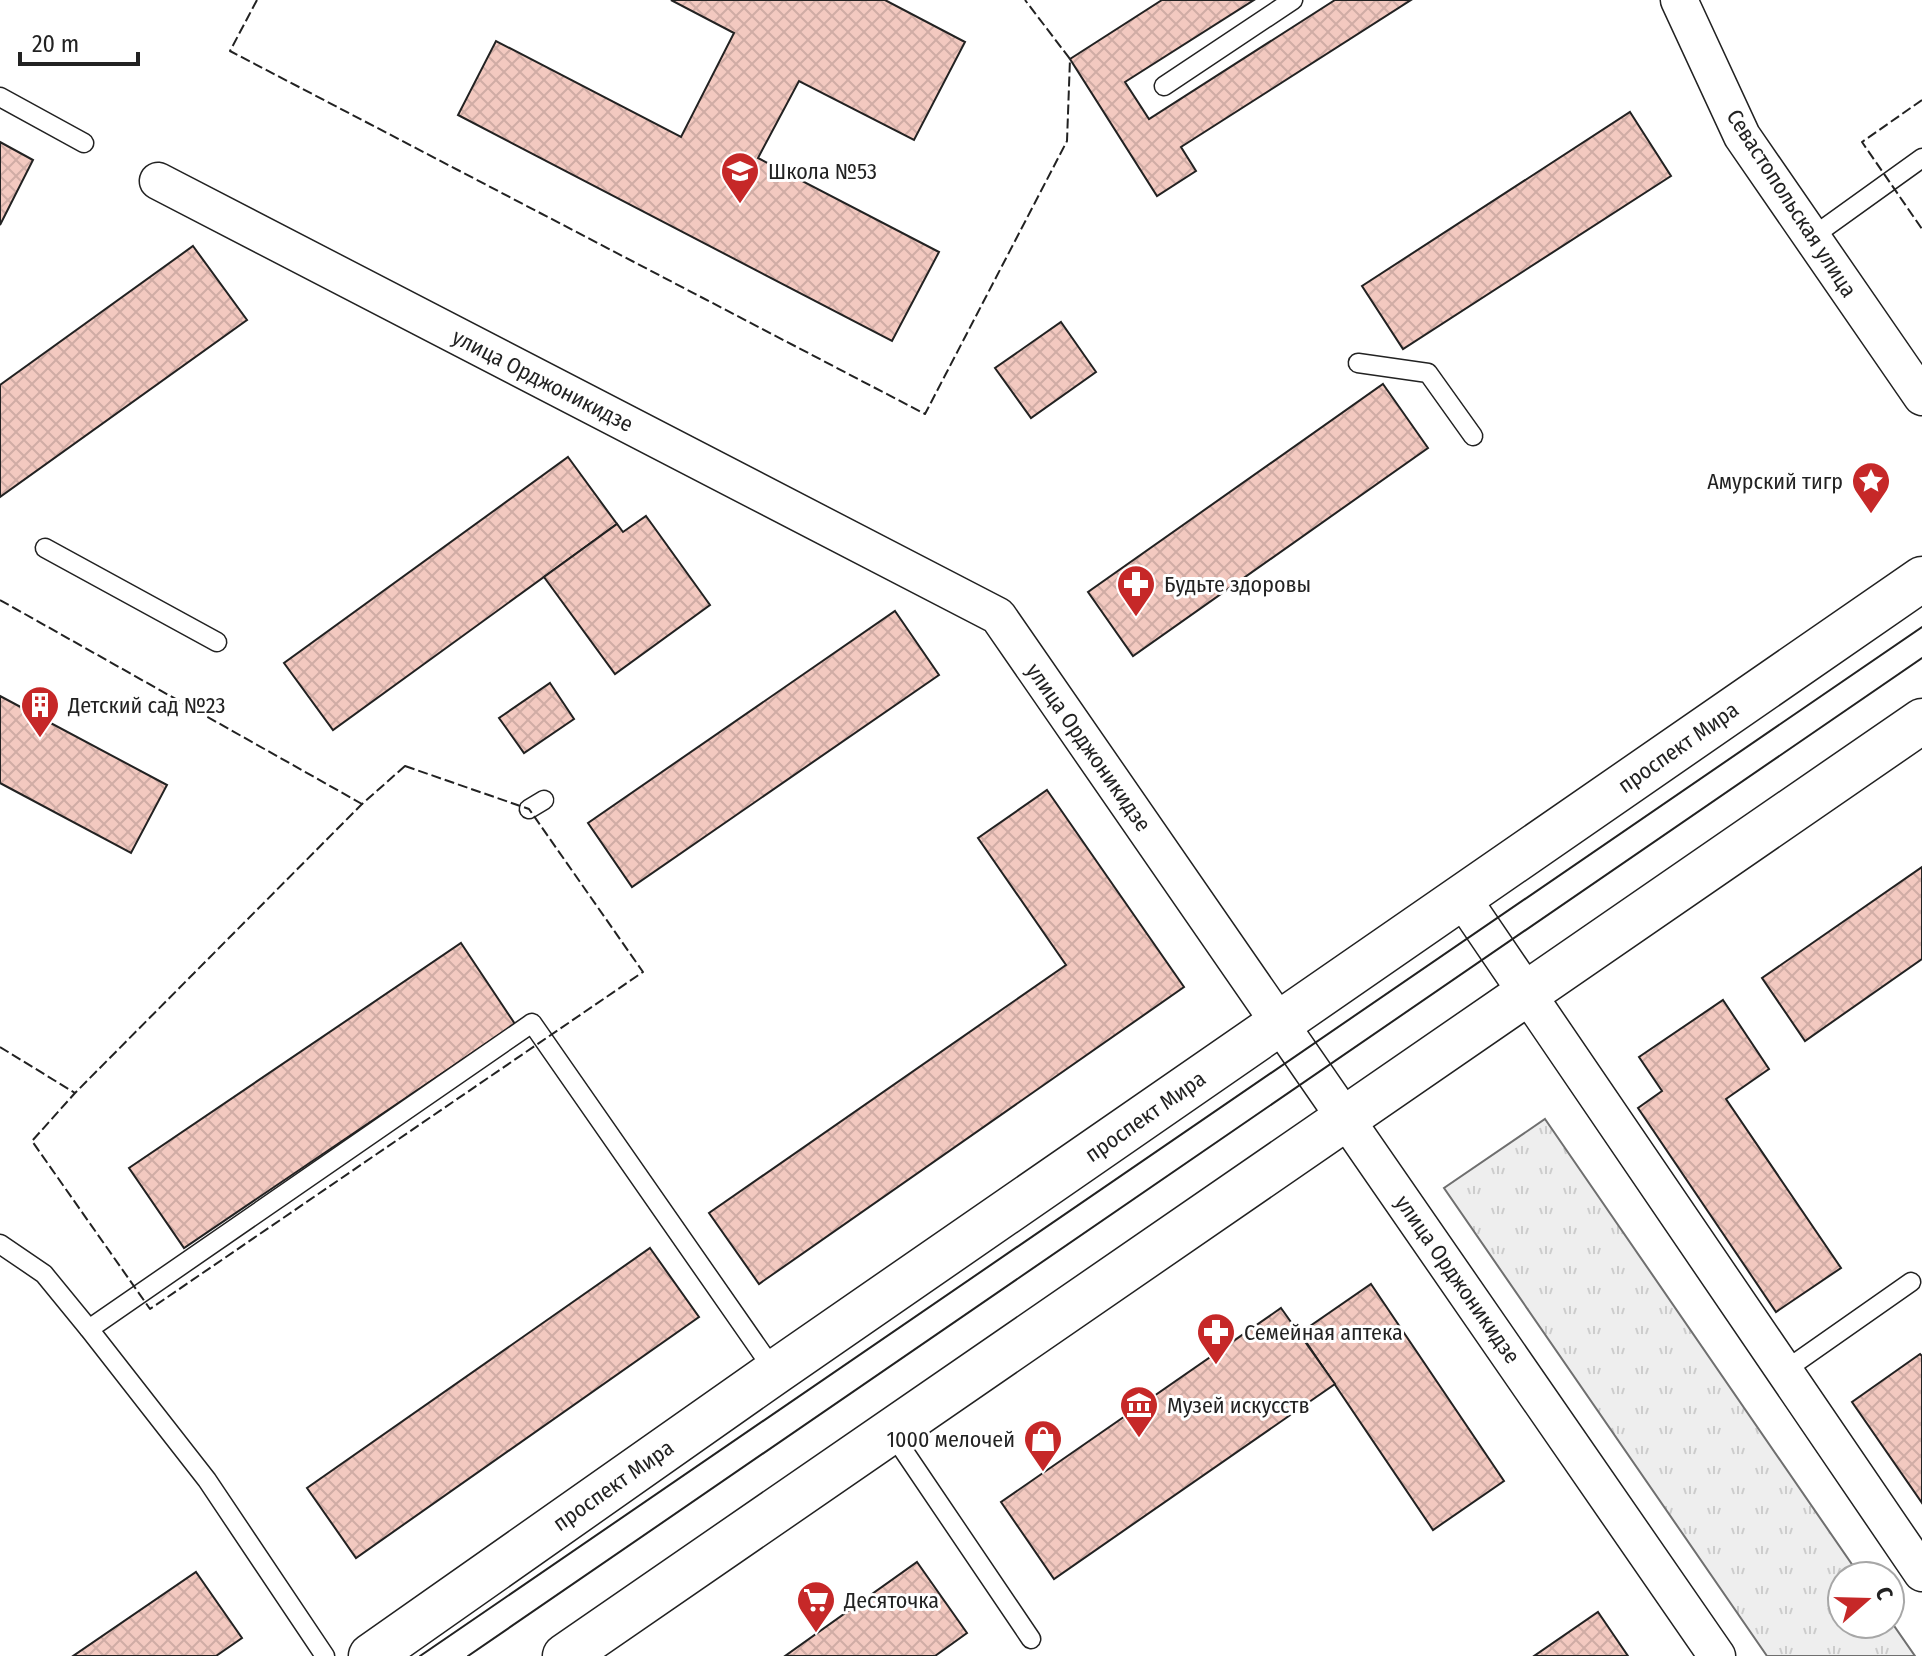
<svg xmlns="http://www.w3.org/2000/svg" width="1922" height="1656" font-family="'Fira Sans Condensed',sans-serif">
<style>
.grass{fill:url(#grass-tufts);stroke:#6f6f6f;stroke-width:2}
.building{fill:url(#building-cross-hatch);stroke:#222;stroke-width:2}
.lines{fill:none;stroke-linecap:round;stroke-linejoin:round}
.service-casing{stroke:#222;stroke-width:21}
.minor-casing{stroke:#222;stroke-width:39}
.secondary-casing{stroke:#222;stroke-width:47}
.service{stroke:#fff;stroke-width:18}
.minor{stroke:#fff;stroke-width:36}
.secondary{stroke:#fff;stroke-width:44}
.tram{stroke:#222;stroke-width:2}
.fence{stroke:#222;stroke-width:2;stroke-dasharray:10 4;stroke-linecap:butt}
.labels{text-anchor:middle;stroke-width:6;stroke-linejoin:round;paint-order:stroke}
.poi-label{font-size:22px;fill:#222;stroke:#fff;text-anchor:start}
.street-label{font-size:22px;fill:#222;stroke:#fff}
</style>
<defs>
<pattern id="grass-tufts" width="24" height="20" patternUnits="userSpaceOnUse" patternTransform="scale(2)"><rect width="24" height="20" fill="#eee"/><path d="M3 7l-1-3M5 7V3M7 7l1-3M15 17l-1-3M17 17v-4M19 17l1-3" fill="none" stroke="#ccc"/></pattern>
<pattern id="building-cross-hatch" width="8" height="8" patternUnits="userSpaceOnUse" patternTransform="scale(2)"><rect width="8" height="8" fill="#f3c9c0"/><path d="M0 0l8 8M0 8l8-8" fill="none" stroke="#d0aca5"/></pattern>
</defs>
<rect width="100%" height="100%" fill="#fff"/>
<polygon class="grass" points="1545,1119 1860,1576 1842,1576 1842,1624 1890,1624 1890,1620 1915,1656 1767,1656 1444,1188"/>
<g class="building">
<polygon points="671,0 885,0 965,42 914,140 799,81 758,158 939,252 892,341 458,115 496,41 681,137 734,33"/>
<polygon points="1162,0 1254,0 1125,82 1149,119 1335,0 1411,0 1181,147 1196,171 1157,196 1070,59"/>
<polygon points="1630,112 1671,176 1403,349 1362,286"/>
<polygon points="0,142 33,160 0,225"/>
<polygon points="193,246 247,320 0,497 0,385"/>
<polygon points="1061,322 1096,372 1031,418 995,368"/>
<polygon points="1383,384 1428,448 1133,656 1088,592"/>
<polygon points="568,457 617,524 333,730 284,663"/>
<polygon points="646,516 710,605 615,674 544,577 617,524 623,532"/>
<polygon points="895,611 939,675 632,887 588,823"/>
<polygon points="550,683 574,719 524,753 499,718"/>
<polygon points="0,696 167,785 131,853 0,783"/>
<polygon points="1047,790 1184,987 759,1284 709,1213 1066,965 978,838"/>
<polygon points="1922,867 1922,959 1805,1041 1762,978"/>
<polygon points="461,943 515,1024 184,1248 129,1168"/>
<polygon points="1723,1000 1769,1069 1726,1099 1841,1268 1776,1312 1638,1108 1662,1091 1639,1057"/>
<polygon points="650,1248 699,1317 356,1558 307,1488"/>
<polygon points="1371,1284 1504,1481 1433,1530 1300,1333"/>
<polygon points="1281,1308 1335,1384 1054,1579 1001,1502"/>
<polygon points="1920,1354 1922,1356 1922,1503 1852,1402"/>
<polygon points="917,1562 967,1633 935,1656 785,1656"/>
<polygon points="196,1572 242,1638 216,1656 73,1656"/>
<polygon points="1598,1612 1628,1656 1534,1656"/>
</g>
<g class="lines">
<defs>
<g id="service">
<polyline points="1164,86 1293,0"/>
<polyline points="0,97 84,143"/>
<polyline points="1812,237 1922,158"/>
<polyline points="1358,363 1428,373 1473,436"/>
<polyline points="45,548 217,642"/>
<polyline points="529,809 544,800"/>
<polyline points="0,1244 44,1274 89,1329 207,1480 325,1656"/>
<polyline points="89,1329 532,1023 775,1372"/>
<polyline points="1784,1371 1911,1282"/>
<polyline points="891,1432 1031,1639"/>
</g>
<g id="minor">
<polyline points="1679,0 1742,136 1922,397"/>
<polyline points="158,181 998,616 1717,1656"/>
<polyline points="1462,898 1922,1573"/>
</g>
<g id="secondary">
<polyline points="371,1656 775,1372 1922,579"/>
<polyline points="565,1656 1922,721"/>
</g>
</defs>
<use href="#service" class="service-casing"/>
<use href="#minor" class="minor-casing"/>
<use href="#secondary" class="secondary-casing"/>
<use href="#service" class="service"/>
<use href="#minor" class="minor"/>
<use href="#secondary" class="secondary"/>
<g class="tram">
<polyline points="420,1656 1922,627"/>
<polyline points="468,1656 1922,658"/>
</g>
<g class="fence">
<polyline points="257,0 230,51 925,414 1067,141 1070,59 1025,0"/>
<polyline points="1922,100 1862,142 1922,229"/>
<polyline points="0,600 362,804 359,807"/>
<polygon points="405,766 529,809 643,972 150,1309 32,1141 75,1093 362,804"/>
<polyline points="0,1047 75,1093"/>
</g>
</g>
<defs>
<symbol id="school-pin" viewBox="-11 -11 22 30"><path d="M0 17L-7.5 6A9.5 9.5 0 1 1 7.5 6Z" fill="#c62828" stroke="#fff"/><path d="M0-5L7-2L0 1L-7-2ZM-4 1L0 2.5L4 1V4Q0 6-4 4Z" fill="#fff"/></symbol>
<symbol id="sight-pin" viewBox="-11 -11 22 30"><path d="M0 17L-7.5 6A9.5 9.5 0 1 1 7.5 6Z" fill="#c62828" stroke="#fff"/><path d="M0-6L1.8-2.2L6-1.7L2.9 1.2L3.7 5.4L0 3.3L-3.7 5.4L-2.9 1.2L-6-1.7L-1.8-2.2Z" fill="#fff"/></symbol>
<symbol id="pharmacy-pin" viewBox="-11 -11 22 30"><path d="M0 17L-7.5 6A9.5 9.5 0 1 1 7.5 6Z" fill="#c62828" stroke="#fff"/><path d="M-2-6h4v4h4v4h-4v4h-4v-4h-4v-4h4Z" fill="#fff"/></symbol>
<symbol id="building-pin" viewBox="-11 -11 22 30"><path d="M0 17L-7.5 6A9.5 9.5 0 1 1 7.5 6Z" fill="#c62828" stroke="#fff"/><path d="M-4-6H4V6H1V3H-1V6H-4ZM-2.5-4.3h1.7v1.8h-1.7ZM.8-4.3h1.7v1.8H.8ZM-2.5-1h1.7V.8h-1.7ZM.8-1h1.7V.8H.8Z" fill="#fff"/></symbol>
<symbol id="museum-pin" viewBox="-11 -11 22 30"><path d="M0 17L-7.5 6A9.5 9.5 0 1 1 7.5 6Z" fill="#c62828" stroke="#fff"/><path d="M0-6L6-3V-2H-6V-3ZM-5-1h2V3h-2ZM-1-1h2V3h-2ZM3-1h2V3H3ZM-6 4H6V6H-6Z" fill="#fff"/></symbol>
<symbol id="shop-pin" viewBox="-11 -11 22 30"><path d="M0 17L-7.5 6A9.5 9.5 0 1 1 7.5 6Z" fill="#c62828" stroke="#fff"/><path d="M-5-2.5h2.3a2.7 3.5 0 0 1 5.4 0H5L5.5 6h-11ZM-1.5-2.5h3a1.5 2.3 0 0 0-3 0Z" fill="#fff"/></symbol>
<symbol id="supermarket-pin" viewBox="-11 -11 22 30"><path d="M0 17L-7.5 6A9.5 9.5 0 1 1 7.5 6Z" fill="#c62828" stroke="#fff"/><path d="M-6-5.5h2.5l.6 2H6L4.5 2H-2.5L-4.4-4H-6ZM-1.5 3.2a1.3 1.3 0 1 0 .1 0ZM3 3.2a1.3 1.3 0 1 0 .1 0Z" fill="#fff"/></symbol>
</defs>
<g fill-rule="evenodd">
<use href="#school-pin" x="718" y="149" width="44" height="60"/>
<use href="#sight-pin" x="1849" y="459" width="44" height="60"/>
<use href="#pharmacy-pin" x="1114" y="562" width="44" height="60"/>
<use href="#building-pin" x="18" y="683" width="44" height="60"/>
<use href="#pharmacy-pin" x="1194" y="1310" width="44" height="60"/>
<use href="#museum-pin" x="1117" y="1383" width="44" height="60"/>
<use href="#shop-pin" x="1021" y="1417" width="44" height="60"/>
<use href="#supermarket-pin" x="794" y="1578" width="44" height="60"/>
</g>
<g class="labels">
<g class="poi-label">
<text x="768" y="179">Школа №53</text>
<text x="1843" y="489" text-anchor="end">Амурский тигр</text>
<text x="1164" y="592">Будьте здоровы</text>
<text x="68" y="713">Детский сад №23</text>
<text x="1244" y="1340">Семейная аптека</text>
<text x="1167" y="1413">Музей искусств</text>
<text x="1015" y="1447" text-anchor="end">1000 мелочей</text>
<text x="844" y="1608">Десяточка</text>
</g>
<g class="street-label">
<text transform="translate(1792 203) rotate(57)" y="8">Севастопольская улица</text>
<text transform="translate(543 380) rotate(27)" y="8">улица Орджоникидзе</text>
<text transform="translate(1089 747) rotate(55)" y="8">улица Орджоникидзе</text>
<text transform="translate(1678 747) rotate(-35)" y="8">проспект Мира</text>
<text transform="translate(1145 1116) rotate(-35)" y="8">проспект Мира</text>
<text transform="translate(1458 1279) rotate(55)" y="8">улица Орджоникидзе</text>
<text transform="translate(613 1485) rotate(-35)" y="8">проспект Мира</text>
</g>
</g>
<g transform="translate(1866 1600) rotate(70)"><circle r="38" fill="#ffffff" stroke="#a7a7a7" stroke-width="2"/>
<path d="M0-6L14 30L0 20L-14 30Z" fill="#c62828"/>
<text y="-12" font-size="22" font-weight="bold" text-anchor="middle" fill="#222222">С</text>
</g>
<path d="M20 52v12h118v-12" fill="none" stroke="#222222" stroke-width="4"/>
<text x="32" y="52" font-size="24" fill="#222222" stroke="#ffffff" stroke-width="6" paint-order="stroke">20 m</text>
</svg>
